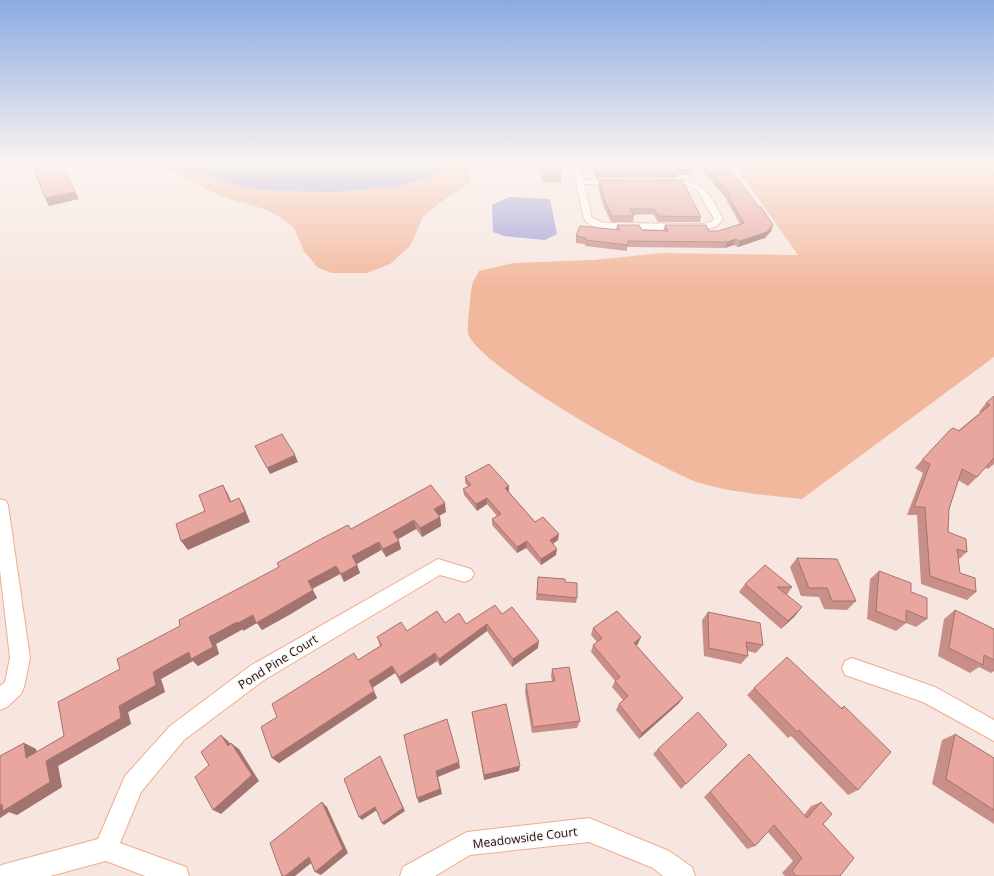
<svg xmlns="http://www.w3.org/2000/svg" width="994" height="876" font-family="'Open Sans',sans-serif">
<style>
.green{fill:#f2b89d}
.water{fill:#9f9ed6}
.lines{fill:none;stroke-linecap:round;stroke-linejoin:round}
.minor-casing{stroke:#f3ab8a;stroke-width:2}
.minor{fill:#fff;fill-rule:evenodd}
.wall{fill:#c88f89}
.shaded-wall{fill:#a3746f}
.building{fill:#e9a69f;stroke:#a3746f}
.labels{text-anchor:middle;stroke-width:3;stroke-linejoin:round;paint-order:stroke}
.near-street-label{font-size:12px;fill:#1f0600;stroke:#f7f7f7}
</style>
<rect width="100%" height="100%" fill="#f6e6df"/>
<g class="green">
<polygon points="451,164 464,164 467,166 471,179 468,184 438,204 423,217 410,246 390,264 367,273 332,273 317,267 304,251 294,228 277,215 264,209 224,197 204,188 173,170 212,176 231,184 255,189 334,192 393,187 448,167"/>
<path d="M 696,164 L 994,164 L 994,357 L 802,499 C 767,495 731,493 697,482 C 661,469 475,365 468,333 C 467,328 471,286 473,282 C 475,278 477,275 479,271 L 513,263 L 593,260 L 662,253 L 798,255 L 734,164 Z"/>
</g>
<g class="water">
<polygon points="126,164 451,164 448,167 426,178 393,187 334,192 291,191 255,189 231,184 212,176 173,170 149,170"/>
<polygon points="509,197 550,199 557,234 545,240 504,236 493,232 492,205"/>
</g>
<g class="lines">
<defs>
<g id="minor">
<path d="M 572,164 L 580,164 L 583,180 L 618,180 L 622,182 L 618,184 L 584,184 L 592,218 L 604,223 L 703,224 L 711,222 L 714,219 L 697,190 L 687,186 L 661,184 L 661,180 L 664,180 C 704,180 705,186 723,219 L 717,226 L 704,230 L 603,229 L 590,225 L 584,219 Z"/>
<polygon points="0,499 6,501 8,505 30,658 24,687 21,694 7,707 0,710 0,686 5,682 10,658 0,570"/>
<polygon points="438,559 471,569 474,574 471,579 465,582 440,575 264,680 184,740 141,792 120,843 186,867 189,876 145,876 106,861 50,876 0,876 0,866 5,864 98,839 125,776 170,726 250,666"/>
<polygon points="852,658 935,687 994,720 994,741 923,702 845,675 842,668 845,661"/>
<polygon points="589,818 669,851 692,867 695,876 663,876 653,868 589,842 470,855 435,876 400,876 403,867 467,832"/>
</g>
</defs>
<use href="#minor" class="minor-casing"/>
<use href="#minor" class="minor"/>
</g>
<g class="wall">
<polygon points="540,164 560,164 561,176 561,182 542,182"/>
<polygon points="592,164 689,164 692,169 691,175 677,175 676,178 596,178"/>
<polygon points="700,164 708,164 771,231 765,238 738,247 734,245 725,248 627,247 627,251 585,246 585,244 576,243 576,236 616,230 617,225 642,230 663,231 665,225 709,231 718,231 740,224 727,201 727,199 699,167"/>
<polygon points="599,180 701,217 700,222 658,222 653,214 633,215 634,216 633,222 611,222 603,205 598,186"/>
<polygon points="994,396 994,464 988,469 985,467 977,477 968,486 958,480 949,509 948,532 967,552 958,560 960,573 976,592 967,600 921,584 917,515 907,515 923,473 915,468 922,460 981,412 979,412 986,403"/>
<polygon points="465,477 509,492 535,522 558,540 553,544 556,555 541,565 526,548 517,553 492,525 492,519 497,516 487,504 477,511 464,495 463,489 468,486 465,483"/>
<polygon points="446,512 439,516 440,517 441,526 422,537 416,529 398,539 401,549 386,557 381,550 357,564 360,573 344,582 340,574 312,589 317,598 289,615 262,630 257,623 243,631 243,629 216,644 219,654 198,666 193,661 161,679 165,692 128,712 131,724 58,766 62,787 17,815 9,812 0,818 0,756 24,743 36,749 37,752 64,736 120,669 180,626 351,529"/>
<polygon points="797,558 856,601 847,610 824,609 819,597 801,596 790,567"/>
<polygon points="879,571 911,592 927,619 916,627 906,623 896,631 867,619 870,579"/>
<polygon points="538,577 565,582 577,598 576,603 536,600"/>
<polygon points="745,584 792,587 787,595 795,616 781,629 739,592"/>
<polygon points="955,610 994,629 994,671 991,673 979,667 970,673 938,656 944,619"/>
<polygon points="708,612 763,645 756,653 747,651 748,656 741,664 704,656 702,620"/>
<polygon points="502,614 538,648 512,667 487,631 440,666 437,661 401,684 395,673 372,688 377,698 279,763 272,758 277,717 358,660 380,646 377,637 445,623 466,624"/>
<polygon points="593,628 638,644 636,645 683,698 678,704 639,739 616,710 619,704 623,700 612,687 615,681 591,652 593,645 597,642 591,635"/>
<polygon points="552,669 580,721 577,728 532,733 525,692 526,684 552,681 551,676"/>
<polygon points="754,688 841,708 844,706 858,790 848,795 791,736 788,738 747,695"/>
<polygon points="472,712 519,771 484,780"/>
<polygon points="955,734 994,758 994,824 932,784 942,740"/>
<polygon points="658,749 686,784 681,789 653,754"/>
<polygon points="749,754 804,815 811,806 821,802 823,824 840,876 785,876 782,873 793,861 768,832 755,846 747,849 704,797 742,760"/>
</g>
<g class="shaded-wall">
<polygon points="61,164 79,199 49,206 45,198"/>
<polygon points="773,225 771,231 765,238 738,247 740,241"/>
<polygon points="736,239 734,245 725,248 727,242"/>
<polygon points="295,455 298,462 270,474 267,468"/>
<polygon points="223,485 228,494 235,511 230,502"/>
<polygon points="509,486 509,492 505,488"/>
<polygon points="239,498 244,507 250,522 188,550 181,541"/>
<polygon points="487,498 487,504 477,511 476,504"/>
<polygon points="445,503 446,512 435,518 434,509"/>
<polygon points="440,517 441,526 422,537 420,528"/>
<polygon points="414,520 416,529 395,541 393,532"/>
<polygon points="559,534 558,540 549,546 550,540"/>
<polygon points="399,541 401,549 386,557 383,549"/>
<polygon points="527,541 526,548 517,553 517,547"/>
<polygon points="379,542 381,550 355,565 352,556"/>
<polygon points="557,549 556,555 541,565 541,559"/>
<polygon points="357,565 360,573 344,582 341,574"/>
<polygon points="336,566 340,574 312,589 308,581"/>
<polygon points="313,590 317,598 289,615 262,630 257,623 243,631 243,629 216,644 219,654 198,666 193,661 161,679 165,692 128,712 131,724 58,766 62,787 17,815 9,812 0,818 0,806 46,761 119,706 153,672 209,637 237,622"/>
<polygon points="802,607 795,616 781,629 788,621"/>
<polygon points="487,624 487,631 440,666 439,659"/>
<polygon points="641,637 638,644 631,650 634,643"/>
<polygon points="539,641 538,648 512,667 513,659"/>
<polygon points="435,653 437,661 401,684 399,677"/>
<polygon points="392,666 395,673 372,688 369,681"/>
<polygon points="374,691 377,698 279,763 272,758"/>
<polygon points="683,698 678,704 639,739 642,733"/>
<polygon points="221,735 229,742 235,752 228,746"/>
<polygon points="24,743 36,749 38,763 26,758"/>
<polygon points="231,743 239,749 259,781 221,814 213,810"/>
<polygon points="380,756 405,811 384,825 382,823"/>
<polygon points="459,762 460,768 438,777 442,794 419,803 417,798 436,771"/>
<polygon points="520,766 519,771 484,780 484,775"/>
<polygon points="322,802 327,807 348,853 321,875 315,872"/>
<polygon points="375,807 377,810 362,820 359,817"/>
<polygon points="309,857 315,860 295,876 285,876"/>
</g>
<g class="building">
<polygon points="32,164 53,164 53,165 61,164 75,192 45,198"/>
<polygon points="541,164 560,164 561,176 542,176"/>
<polygon points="594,164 689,164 692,169 675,170 677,173 597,173"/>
<polygon points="703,164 708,164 727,170 739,181 759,207 761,207 773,225 767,232 740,241 736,239 727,242 628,241 628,245 586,240 586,238 576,236 580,226 620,230 617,225 639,225 642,230 668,231 665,225 706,225 709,231 718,231 744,223 728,196 731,195"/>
<polygon points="599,180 682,180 701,217 659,216 654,209 630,209 634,216 612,216 604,199"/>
<polygon points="994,396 994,459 993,459 977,477 962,469 949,509 948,532 966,539 967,552 957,549 960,573 975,578 976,592 930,576 925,507 914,507 930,464 922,460 950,430 953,428 959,431 990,405 986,403"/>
<polygon points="282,434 295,455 267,468 255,446"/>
<polygon points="489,464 509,486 505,488 535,522 543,517 559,534 550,540 557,549 541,559 527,541 517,547 492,519 501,514 487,498 476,504 463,489 471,485 465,477"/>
<polygon points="223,485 230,502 239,498 245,512 181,541 176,524 205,511 199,495"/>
<polygon points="431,485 445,503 434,509 440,517 420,528 414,520 393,532 399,541 383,549 379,542 352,556 357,565 341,574 336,566 308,581 313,590 284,607 256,623 253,615 238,623 237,622 209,637 213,647 191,659 189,652 153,672 156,685 119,706 121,718 46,761 50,782 3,811 2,804 0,806 0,756 24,743 26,758 64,736 58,702 120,669 117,659 180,626 179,620 279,567 277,563 321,539 348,525 351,529"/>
<polygon points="797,558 837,559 856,601 832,601 827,588 809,588"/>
<polygon points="765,565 792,587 777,587 802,607 788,621 745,584"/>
<polygon points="879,571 911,583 911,592 927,598 927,619 906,610 906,623 876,611"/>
<polygon points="538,577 565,579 565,582 577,583 577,598 537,594"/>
<polygon points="495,605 502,614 512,607 539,641 513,659 487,624 439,659 435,653 399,677 392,666 369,681 374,691 272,758 261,727 277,717 272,704 354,653 358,660 382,645 377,637 401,622 407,631 437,611 445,623 459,613 466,624"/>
<polygon points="955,610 994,629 994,660 984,655 983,665 949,648"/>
<polygon points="617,611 641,637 634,643 683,698 642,733 619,704 628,696 615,681 620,677 593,645 602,638 593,628"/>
<polygon points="708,612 760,623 763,645 746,642 748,656 709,648"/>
<polygon points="787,657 842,709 844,706 891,752 858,790 799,730 797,732 754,688"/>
<polygon points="569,667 580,721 533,727 526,684 555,681 552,669"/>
<polygon points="506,704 520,766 484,775 472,712"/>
<polygon points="698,712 727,745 686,784 658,749"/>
<polygon points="447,719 459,762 436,771 440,789 417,798 404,735"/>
<polygon points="955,734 994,758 994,810 946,779"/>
<polygon points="221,735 228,746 231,743 252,775 213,810 195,777 209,765 201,752"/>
<polygon points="749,754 807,818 821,802 832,814 823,824 854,858 840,876 796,876 792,871 802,858 774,825 755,846 710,792"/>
<polygon points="380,756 403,808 382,823 375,807 359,817 344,779"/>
<polygon points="322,802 343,849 315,872 309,857 285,876 282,876 270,843"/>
</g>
<linearGradient id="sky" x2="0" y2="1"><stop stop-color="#8babe1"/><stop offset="0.57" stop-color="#fbf4f1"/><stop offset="1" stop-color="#fbf4f1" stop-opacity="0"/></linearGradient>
<rect width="994" height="286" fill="url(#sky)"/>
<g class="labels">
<g class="near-street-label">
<text transform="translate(278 662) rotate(-32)" y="4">Pond Pine Court</text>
<text transform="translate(525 838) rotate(-7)" y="4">Meadowside Court</text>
</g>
</g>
</svg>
